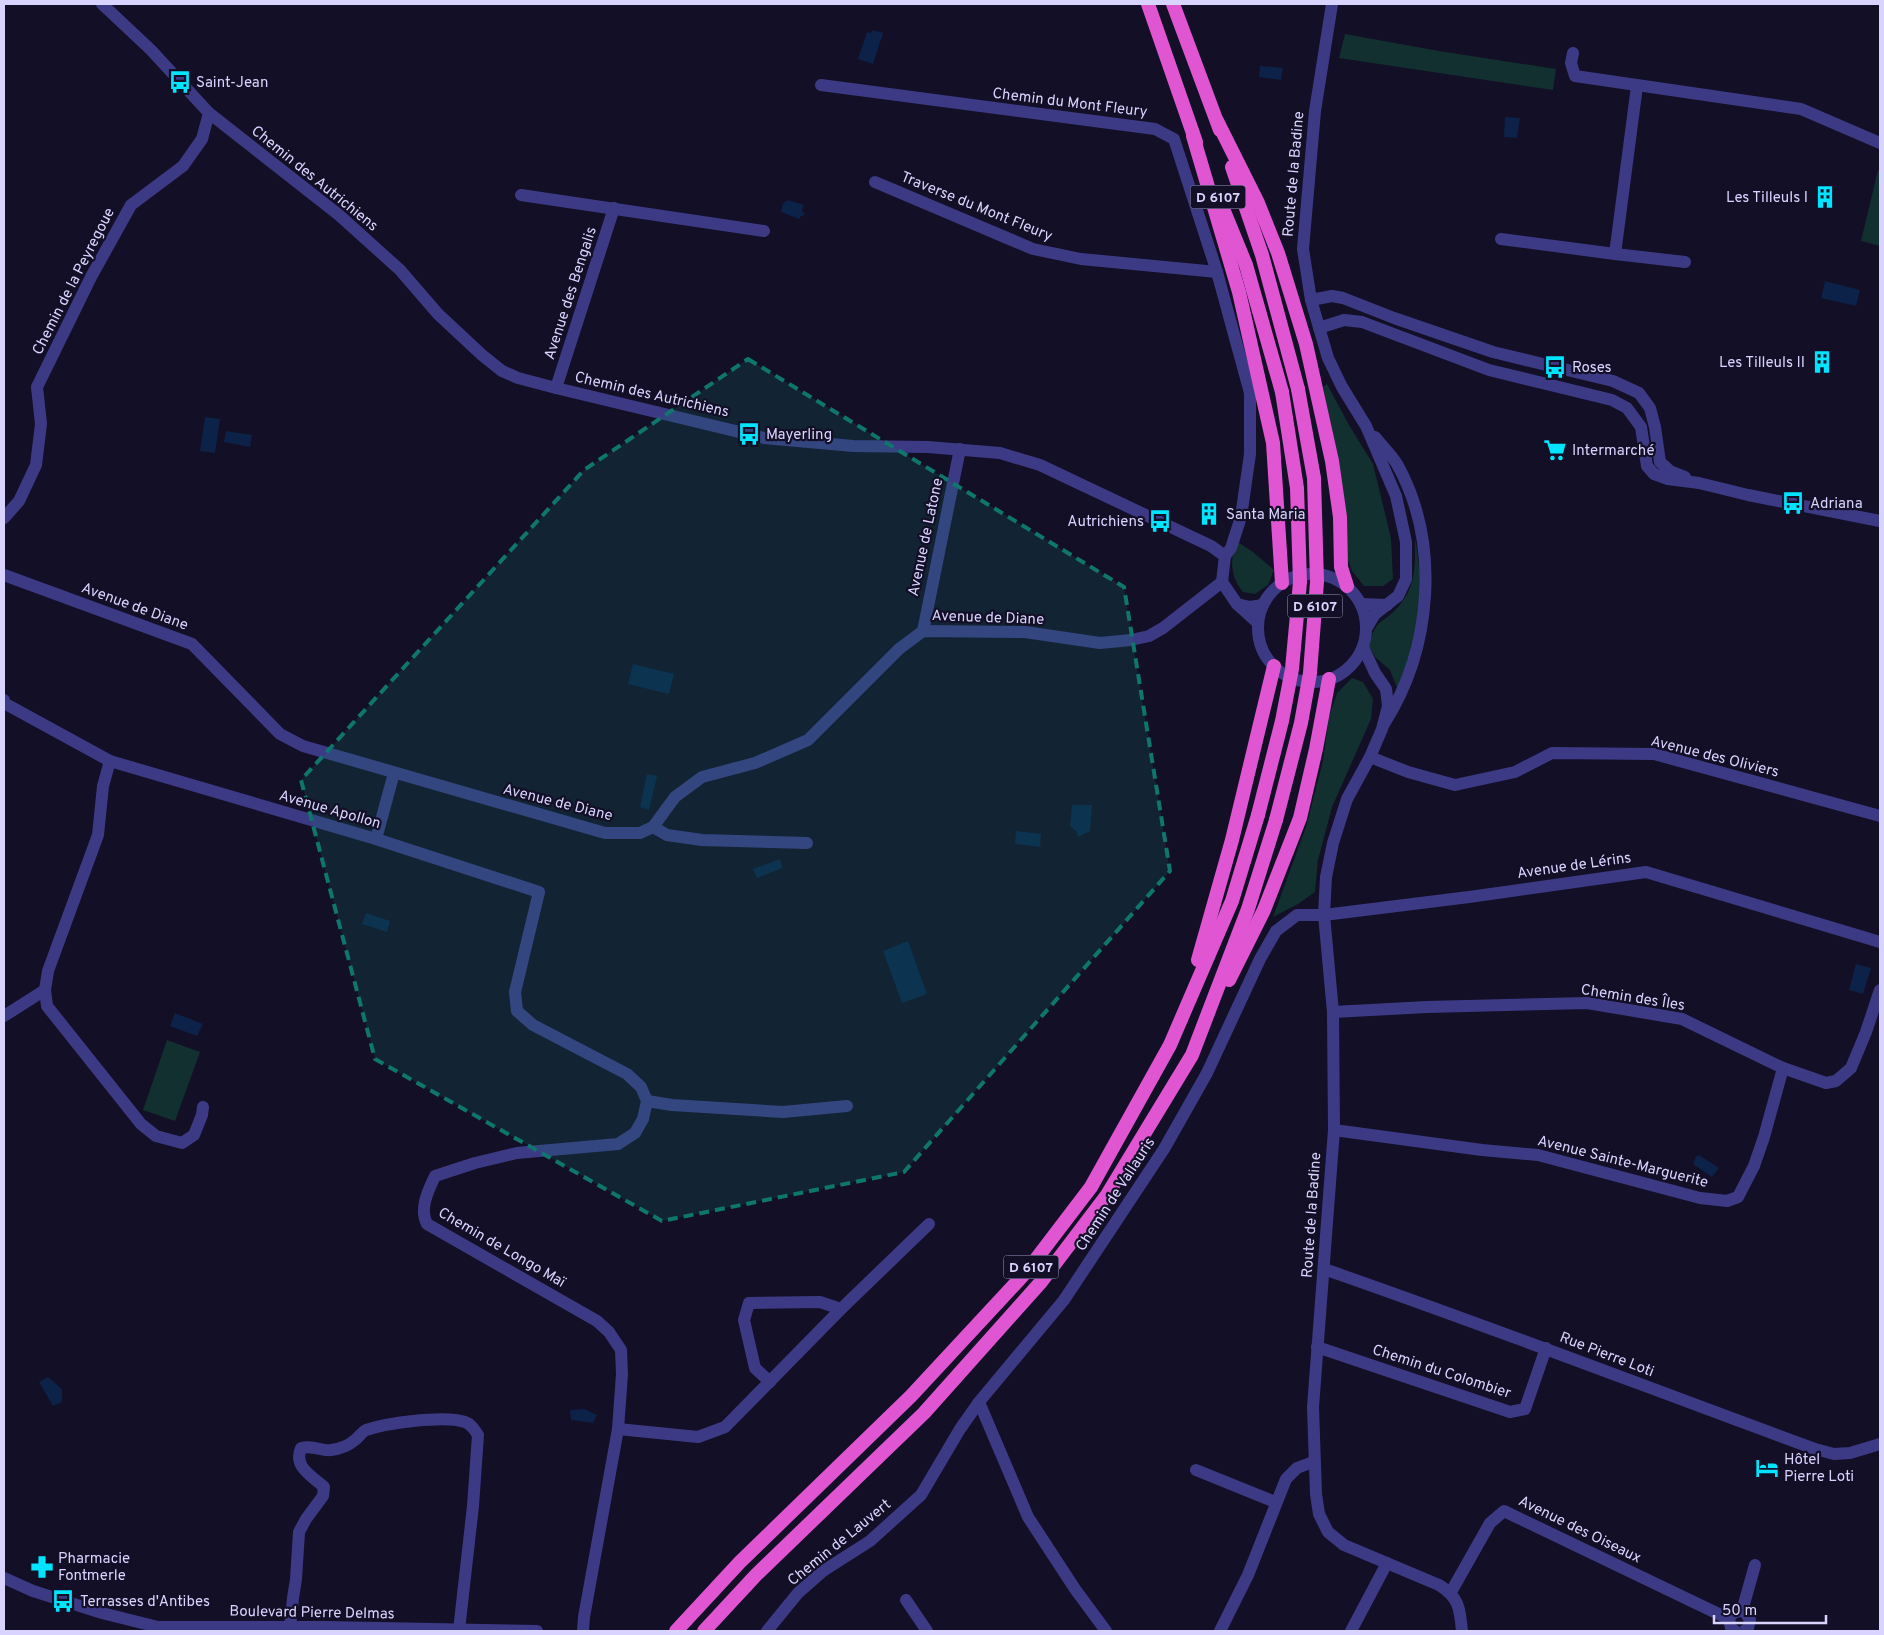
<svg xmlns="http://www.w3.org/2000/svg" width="1884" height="1635" font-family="Overpass,sans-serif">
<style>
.green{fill:#12302f}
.water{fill:#0c2248}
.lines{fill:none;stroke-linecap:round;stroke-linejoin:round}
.minor{stroke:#3d3a85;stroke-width:12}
.tertiary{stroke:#3d3a85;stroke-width:12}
.trunk{stroke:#e055d1;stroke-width:14}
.trunk-bridge{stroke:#e055d1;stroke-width:14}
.marked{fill:#0f766e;fill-opacity:0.2;stroke:#0f766e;stroke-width:4;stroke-dasharray:10 6;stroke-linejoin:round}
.labels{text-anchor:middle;stroke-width:4.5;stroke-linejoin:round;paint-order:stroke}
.shield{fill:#130f26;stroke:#9e99be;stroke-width:1}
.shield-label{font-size:14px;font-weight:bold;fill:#d9d4ff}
.poi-label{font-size:15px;fill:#d9d4ff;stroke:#130f26;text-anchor:start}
.street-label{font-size:15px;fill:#d9d4ff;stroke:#130f26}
</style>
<rect width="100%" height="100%" fill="#130f26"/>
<g class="green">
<polygon points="1345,34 1439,51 1556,69 1553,90 1339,58"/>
<polygon points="1878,170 1880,171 1880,246 1861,241"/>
<polygon points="1327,384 1349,425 1373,464 1391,538 1393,579 1383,586 1364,586 1352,571 1347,557 1340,480 1323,387"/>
<path d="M 1415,538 C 1426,597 1418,634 1398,690 L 1390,670 L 1375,657 L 1369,646 C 1375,618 1382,625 1398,607 C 1417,586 1415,563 1415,538 Z"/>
<path d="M 1236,541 L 1253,552 L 1274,570 L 1268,585 L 1255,594 L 1243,592 C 1230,576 1230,561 1236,541 Z"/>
<polygon points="1352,678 1363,682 1373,699 1371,719 1332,807 1318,860 1315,892 1298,904 1273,917 1306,827 1323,761 1329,717 1337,693"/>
<polygon points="167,1040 200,1052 175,1121 143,1110"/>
</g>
<g class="water">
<polygon points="873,30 883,33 873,64 858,59 867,32 871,33"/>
<polygon points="1260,66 1283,68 1281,80 1259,77"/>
<polygon points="1505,117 1520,118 1517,138 1504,137"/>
<polygon points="788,200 804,205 802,210 805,215 801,216 799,219 781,212 783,203"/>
<polygon points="1825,281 1860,290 1856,306 1821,298"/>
<polygon points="205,417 220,419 215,453 200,451"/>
<polygon points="226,431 252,435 250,447 224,442"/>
<polygon points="633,664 674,674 669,694 628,684"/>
<polygon points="647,774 657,776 649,810 640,807"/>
<polygon points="1072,805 1092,805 1090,831 1078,837 1076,831 1070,826"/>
<polygon points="1016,831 1041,834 1040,847 1015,844"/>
<polygon points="780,859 782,868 757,878 753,869"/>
<polygon points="366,913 390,921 387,932 362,924"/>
<polygon points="908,941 927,994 902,1003 883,951"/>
<polygon points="1856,964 1871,968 1863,994 1849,990"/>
<polygon points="175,1013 203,1024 197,1036 170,1026"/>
<polygon points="1699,1155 1719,1168 1712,1177 1693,1164 1696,1156"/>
<polygon points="48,1377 62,1389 62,1402 53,1406 39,1382"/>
<polygon points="584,1409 597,1415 593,1423 571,1420 570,1410"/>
</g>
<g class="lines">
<g class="minor">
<polyline points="102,4 151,50 209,113 339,215 400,270 438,314 482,355 502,371 518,378 556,388 764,438 853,446 928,447 1000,453 1040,465 1211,546 1225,556"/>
<polyline points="1332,4 1315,111 1303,249 1311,300 1328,358 1342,387 1366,426 1396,496 1406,542 1406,579 1398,596 1375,614 1366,629"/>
<polyline points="1573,53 1571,63 1575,76 1801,109 1880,143"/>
<polyline points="821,85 1155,129 1174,139 1217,272 1250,393 1250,454 1241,517 1231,548 1225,556 1222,582 1237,604 1258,623"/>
<polyline points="875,182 1033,249 1081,259 1217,272"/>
<polyline points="521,195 764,231"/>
<polyline points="1501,239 1615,254 1637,86"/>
<polyline points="1615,254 1685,262"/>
<polyline points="1311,300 1332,296 1343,298 1394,318 1493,352 1613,381 1639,393 1650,408 1655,427 1660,462 1670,471 1685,477"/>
<polyline points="1319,328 1344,320 1362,322 1489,370 1612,400 1627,408 1641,427 1647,466 1654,474 1668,479 1699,483 1748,495 1880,521"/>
<polyline points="556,388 614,208"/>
<path d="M 1375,437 C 1382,446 1391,454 1397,464 C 1441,543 1432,649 1384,724"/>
<polyline points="4,518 19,501 36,465 41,424 37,387 91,277 131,205 183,166 202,139 209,113"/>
<polyline points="4,575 192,644 280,734 303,746 605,833 640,833 653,827 675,797 702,777 755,763 808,740 899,649 923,631 1025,632 1100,643 1131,640 1149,636 1163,628 1222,582"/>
<polyline points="1237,604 1250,607 1263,605"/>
<polyline points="1361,604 1387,605"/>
<polyline points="923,631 960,449"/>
<path d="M 4,700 L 4,703 L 110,761 L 376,839 L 539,892 L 515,992 L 517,1011 L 533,1025 L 627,1074 L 641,1087 L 647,1101 L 643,1119 L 635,1133 L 618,1144 L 517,1153 L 475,1163 L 435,1176 C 428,1191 419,1209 427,1224 L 597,1321 L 609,1332 L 621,1350 L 622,1374 L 618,1429 L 584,1617 L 583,1631"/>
<polyline points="1370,757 1408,772 1455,785 1515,772 1552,753 1654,754 1880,816"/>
<polyline points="110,761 103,786 98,835 48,971 45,990 47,1006 141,1124 156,1136 182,1143 194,1135 202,1115 203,1107"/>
<polyline points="653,827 667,835 702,840 807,843"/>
<polyline points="376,839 394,773"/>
<polyline points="1333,1012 1427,1007 1587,1003 1682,1019 1783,1068 1826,1083 1836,1081 1851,1068 1866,1032 1880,990"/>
<polyline points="4,1016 45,990"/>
<polyline points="647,1101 672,1105 783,1112 847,1106"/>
<polyline points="1334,1130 1482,1150 1538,1155 1700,1198 1727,1201 1738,1197 1754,1166 1764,1137 1783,1068"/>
<path d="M 1324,1269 C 1489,1326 1651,1389 1815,1449 L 1834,1454 L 1850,1453 L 1880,1444"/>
<polyline points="1317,1347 1510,1412 1525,1409 1546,1348"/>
<polyline points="770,1382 755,1368 744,1320 749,1303 820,1302 841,1309"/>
<polyline points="618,1429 698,1437 725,1427 841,1309 929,1224"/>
<polyline points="1196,1470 1275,1502"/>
<polyline points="1451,1592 1490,1523 1504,1511 1729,1619"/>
<polyline points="906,1600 927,1631"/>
<polyline points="1742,1611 1755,1565"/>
<path d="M 290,1627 L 293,1598 L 296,1579 L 299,1532 L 306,1519 L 323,1496 L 324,1487 C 312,1476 293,1467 301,1448 C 315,1445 323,1452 331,1450 C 340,1449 348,1446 355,1440 C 359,1437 362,1432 366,1430 C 387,1423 444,1415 465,1422 C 471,1424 474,1429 478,1435 L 473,1506 L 459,1630"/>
<polyline points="767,1631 798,1593 823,1571 870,1541 921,1495 960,1429 979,1402"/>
<polyline points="1106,1631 1075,1589 1028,1517 979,1402 1064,1300 1164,1149 1207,1073 1260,959 1276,931 1297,915 1324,915 1469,897 1646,872 1880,942"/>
<polyline points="1220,1631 1248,1575 1286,1479 1297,1468 1313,1462"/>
<polyline points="1351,1631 1387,1563"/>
<path d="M 1735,1631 L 1731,1628 L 1729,1619 C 1732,1612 1738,1610 1745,1612 L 1750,1620 L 1748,1628 L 1744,1631"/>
</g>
<g class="tertiary">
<circle cx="1312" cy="628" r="54"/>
<path d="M 1363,647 L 1375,673 L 1386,689 L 1388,706 L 1382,729 L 1370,757 L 1347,799 L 1333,843 L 1326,877 L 1324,915 L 1333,1012 L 1334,1130 L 1313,1407 L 1316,1494 L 1319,1514 L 1328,1532 L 1344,1545 L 1439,1585 C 1459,1597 1460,1609 1462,1631"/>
<polyline points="4,1578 33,1591 102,1613 158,1627 326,1627 537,1631"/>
</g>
<g class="trunk">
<polyline points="1148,4 1196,142"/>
<polyline points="1173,4 1220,130"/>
<polyline points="1217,121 1258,203 1278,253 1306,344 1332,461 1340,517 1341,567 1347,586"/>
<polyline points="1193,136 1239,292 1273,443 1282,583"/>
<polyline points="1232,167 1262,255 1298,389"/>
<polyline points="1221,204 1246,265 1282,392"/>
<polyline points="1198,960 1232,840 1274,666"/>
<polyline points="1229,980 1264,910 1300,818 1316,749 1329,679"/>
<polyline points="676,1631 740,1562 911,1396 1027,1271 1091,1187 1170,1045 1232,901 1258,815"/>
<polyline points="704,1631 756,1575 924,1413 1041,1282 1107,1195 1192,1055 1248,909 1276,820"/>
</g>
<g class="trunk-bridge">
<polyline points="1258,815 1282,721 1292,669 1300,582 1297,488 1282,392"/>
<polyline points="1276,820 1301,723 1310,673 1317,582 1314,478 1298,389"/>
</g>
</g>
<path class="marked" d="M 748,359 L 1124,587 L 1170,871 L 904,1172 L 662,1221 L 375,1059 L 301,780 L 584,470 Z"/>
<defs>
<symbol id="bus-bare" viewBox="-9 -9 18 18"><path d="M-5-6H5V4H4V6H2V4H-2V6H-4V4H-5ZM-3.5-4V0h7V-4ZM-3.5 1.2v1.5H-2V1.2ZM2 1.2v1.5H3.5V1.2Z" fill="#00e5ff" stroke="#130f26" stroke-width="2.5" paint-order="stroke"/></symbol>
<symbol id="building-bare" viewBox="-9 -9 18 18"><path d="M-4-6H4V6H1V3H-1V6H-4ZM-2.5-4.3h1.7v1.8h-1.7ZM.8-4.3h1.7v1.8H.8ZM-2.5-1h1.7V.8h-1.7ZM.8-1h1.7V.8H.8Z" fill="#00e5ff" stroke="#130f26" stroke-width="2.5" paint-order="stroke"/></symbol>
<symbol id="supermarket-bare" viewBox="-9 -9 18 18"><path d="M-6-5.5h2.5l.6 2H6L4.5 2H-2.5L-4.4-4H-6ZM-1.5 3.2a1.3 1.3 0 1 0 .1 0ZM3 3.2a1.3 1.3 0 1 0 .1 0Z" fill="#00e5ff" stroke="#130f26" stroke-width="2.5" paint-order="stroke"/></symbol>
<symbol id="hotel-bare" viewBox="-9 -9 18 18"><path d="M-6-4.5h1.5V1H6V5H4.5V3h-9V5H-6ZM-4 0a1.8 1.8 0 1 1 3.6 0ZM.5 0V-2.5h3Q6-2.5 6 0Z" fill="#00e5ff" stroke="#130f26" stroke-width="2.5" paint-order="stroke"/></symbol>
<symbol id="pharmacy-bare" viewBox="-9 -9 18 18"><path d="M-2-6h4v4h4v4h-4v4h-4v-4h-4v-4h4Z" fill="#00e5ff" stroke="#130f26" stroke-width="2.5" paint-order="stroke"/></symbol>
</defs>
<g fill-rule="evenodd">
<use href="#bus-bare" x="164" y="66" width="32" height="32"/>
<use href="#building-bare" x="1809" y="181" width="32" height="32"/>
<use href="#building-bare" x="1806" y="346" width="32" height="32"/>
<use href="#bus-bare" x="1539" y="351" width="32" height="32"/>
<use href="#bus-bare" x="733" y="418" width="32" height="32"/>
<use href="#supermarket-bare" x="1539" y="434" width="32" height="32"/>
<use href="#bus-bare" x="1777" y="487" width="32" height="32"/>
<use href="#building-bare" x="1193" y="498" width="32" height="32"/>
<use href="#bus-bare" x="1144" y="505" width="32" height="32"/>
<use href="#hotel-bare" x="1751" y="1452" width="32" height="32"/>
<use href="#pharmacy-bare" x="26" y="1551" width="32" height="32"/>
<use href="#bus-bare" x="47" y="1585" width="32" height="32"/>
</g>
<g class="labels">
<g class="shield">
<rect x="1190.5" y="185.5" width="55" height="23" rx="4"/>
<rect x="1287.5" y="594.5" width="55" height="23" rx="4"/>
<rect x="1003.5" y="1255.5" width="55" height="23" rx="4"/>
</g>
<g class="shield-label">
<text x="1218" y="202">D 6107</text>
<text x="1315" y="611">D 6107</text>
<text x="1031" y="1272">D 6107</text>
</g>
<g class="poi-label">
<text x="196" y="87">Saint-Jean</text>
<text x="1808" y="202" text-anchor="end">Les Tilleuls I</text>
<text x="1805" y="367" text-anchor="end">Les Tilleuls II</text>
<text x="1572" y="372">Roses</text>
<text x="766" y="439">Mayerling</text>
<text x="1572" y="455">Intermarché</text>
<text x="1810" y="508">Adriana</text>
<text x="1226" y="519">Santa Maria</text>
<text x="1144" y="526" text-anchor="end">Autrichiens</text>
<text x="1784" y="1464">Hôtel<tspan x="1784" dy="17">Pierre Loti</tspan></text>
<text x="58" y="1563">Pharmacie<tspan x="58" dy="17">Fontmerle</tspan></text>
<text x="80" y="1606">Terrasses d'Antibes</text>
</g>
<g class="street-label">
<text transform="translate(1070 102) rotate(7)" y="5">Chemin du Mont Fleury</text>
<text transform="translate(1293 174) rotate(-85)" y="5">Route de la Badine</text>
<text transform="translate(315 178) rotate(39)" y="5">Chemin des Autrichiens</text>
<text transform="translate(977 206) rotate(22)" y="5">Traverse du Mont Fleury</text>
<text transform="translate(73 281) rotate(-63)" y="5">Chemin de la Peyregoue</text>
<text transform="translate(570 293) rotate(-72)" y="5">Avenue des Bengalis</text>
<text transform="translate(652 394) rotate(13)" y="5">Chemin des Autrichiens</text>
<text transform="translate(925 537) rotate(-78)" y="5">Avenue de Latone</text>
<text transform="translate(135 606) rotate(20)" y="5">Avenue de Diane</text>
<text transform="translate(988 617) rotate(2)" y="5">Avenue de Diane</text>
<text transform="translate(1715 756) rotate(14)" y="5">Avenue des Oliviers</text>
<text transform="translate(558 802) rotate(14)" y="5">Avenue de Diane</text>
<text transform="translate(330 809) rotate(16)" y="5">Avenue Apollon</text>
<text transform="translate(1574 865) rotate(-8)" y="5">Avenue de Lérins</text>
<text transform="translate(1633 997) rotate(9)" y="5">Chemin des Îles</text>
<text transform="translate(1623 1161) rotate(14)" y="5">Avenue Sainte-Marguerite</text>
<text transform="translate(1115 1194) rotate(-57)" y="5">Chemin de Vallauris</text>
<text transform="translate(1311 1215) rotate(-86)" y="5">Route de la Badine</text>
<text transform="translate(502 1247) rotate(30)" y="5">Chemin de Longo Maï</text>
<text transform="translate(1607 1354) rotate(21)" y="5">Rue Pierre Loti</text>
<text transform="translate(1442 1371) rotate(18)" y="5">Chemin du Colombier</text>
<text transform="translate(1580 1529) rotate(26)" y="5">Avenue des Oiseaux</text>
<text transform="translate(839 1542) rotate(-39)" y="5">Chemin de Lauvert</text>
<text transform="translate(312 1612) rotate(1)" y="5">Boulevard Pierre Delmas</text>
</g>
</g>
<rect width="1884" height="1635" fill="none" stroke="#d9d4ff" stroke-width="10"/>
<path d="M1714 1615v8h112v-8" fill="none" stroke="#d9d4ff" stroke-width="2.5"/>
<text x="1722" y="1615" font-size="15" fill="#d9d4ff" stroke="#130f26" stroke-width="4" paint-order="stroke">50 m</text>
</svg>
